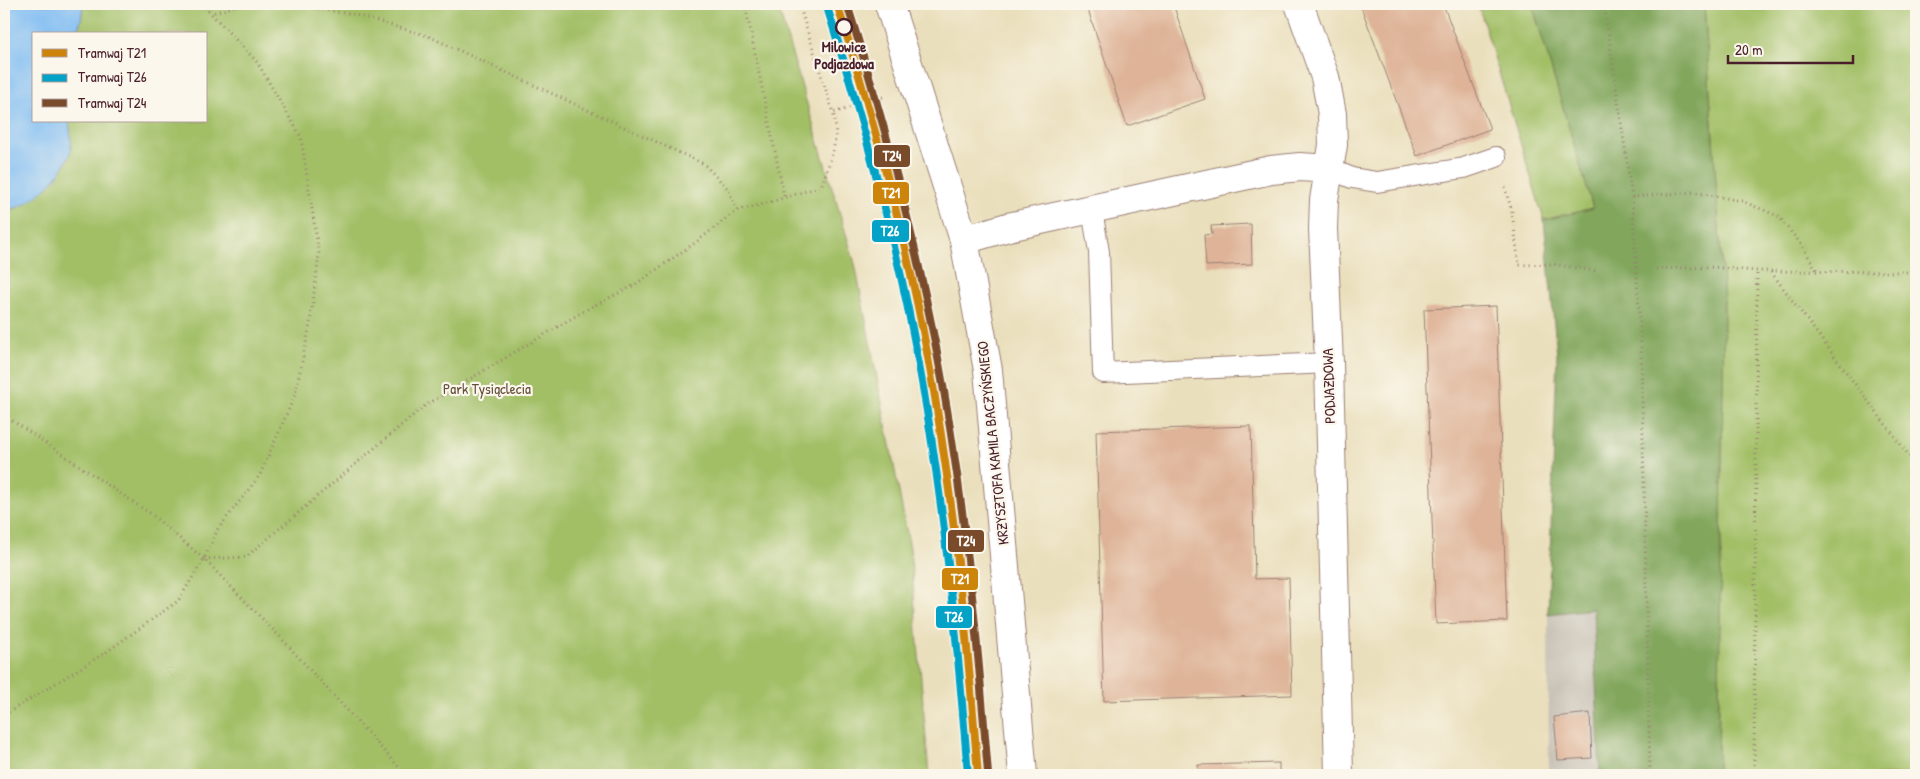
<svg xmlns="http://www.w3.org/2000/svg" width="1920" height="779" font-family="'Patrick Hand',sans-serif">
<style>
.industrial{fill:#c9c3b8}
.green{fill:#a2bf66;stroke:#766f48}
.forest{fill:#81a65b;stroke:#666243}
.water{fill:#81bdf3;stroke:#666e8f}
.building{fill:#deb397}
.lines{fill:none;stroke-linecap:round;stroke-linejoin:round}
.service-casing{stroke:#9a7f74;stroke-width:22}
.minor-casing{stroke:#9a7f74;stroke-width:30}
.tertiary-casing{stroke:#9a7f74;stroke-width:30}
.path{stroke:#9a7f74;stroke-width:3;stroke-dasharray:1 4;stroke-linecap:butt}
.service{stroke:#fff;stroke-width:20}
.minor{stroke:#fff;stroke-width:28}
.tertiary{stroke:#fff;stroke-width:28}
.tram-1-casing{stroke:#fbf7ec;stroke-width:11}
.tram-2-casing{stroke:#fbf7ec;stroke-width:11}
.tram-3-casing{stroke:#fbf7ec;stroke-width:11}
.tram-1{stroke:#cc840b;stroke-width:8}
.tram-2{stroke:#04a2c6;stroke-width:8}
.tram-3{stroke:#7a4b2a;stroke-width:8}
.stop-dot{fill:#fbf7ec;stroke:#4a1f2b;stroke-width:2.5}
.labels{text-anchor:middle;stroke-width:4.5;stroke-linejoin:round;paint-order:stroke}
.stop-label{font-size:15px;font-weight:bold;fill:#4a1f2b;stroke:#fbf7ec}
.street-label{font-size:15px;fill:#4a1f2b;stroke:#fbf7ec}
.park-label{font-size:15px;fill:#644f3d;stroke:#fbf7ec}
.line-badge{stroke:#fbf7ec;stroke-width:2}
.badge-label{font-size:14px;text-anchor:middle;font-weight:bold;fill:#fff}
</style>
<rect width="100%" height="100%" fill="#fbf7ec"/>
<filter id="ink" filterUnits="userSpaceOnUse"><feTurbulence type="fractalNoise" baseFrequency=".02" numOctaves="2"/><feDisplacementMap in="SourceGraphic" scale="10" xChannelSelector="R" yChannelSelector="G"/><feConvolveMatrix kernelMatrix="1 2 1 2 8 2 1 2 1" color-interpolation-filters="sRGB"/></filter>
<filter id="wash" filterUnits="userSpaceOnUse"><feTurbulence type="fractalNoise" baseFrequency=".0096" numOctaves="4" result="noise"/><feDisplacementMap in="SourceGraphic" scale="20" xChannelSelector="R" yChannelSelector="G"/><feGaussianBlur stdDeviation="1.12" result="paint"/><feColorMatrix in="noise" values="0 0 0 0 0 0 0 0 0 0 0 0 0 0 0 0 0 1.4 0 .05"/><feComposite in="paint" operator="in"/></filter>
<g filter="url(#wash)">
<rect width="100%" height="100%" fill="#eadfbc"/>
<polygon class="industrial" points="1593,609 1600,775 1549,775 1548,614"/>
<g class="green">
<polygon points="83,4 777,4 855,264 910,549 929,775 4,775 4,211 10,210 71,149 69,121 206,121 206,34 76,34 81,20"/>
<polygon points="1478,4 1532,4 1593,208 1544,220"/>
<polygon points="1704,4 1916,4 1916,775 1718,775 1724,301"/>
</g>
<polygon class="forest" points="1532,4 1704,4 1724,301 1718,775 1600,775 1593,609 1548,614 1557,355 1544,220 1593,208"/>
<path class="water" d="M 4,4 L 83,5 L 81,20 L 76,34 L 34,34 L 34,121 L 69,121 C 70,130 72,141 71,149 C 66,175 30,208 4,211 Z"/>
<g id="blocks">
<g class="building">
<polygon points="1086,4 1173,4 1205,99 1127,126"/>
<polygon points="1360,4 1443,4 1490,129 1417,156"/>
<polygon points="1251,224 1252,264 1206,266 1204,235 1212,234 1211,226"/>
<polygon points="1496,306 1507,621 1436,624 1424,309"/>
<polygon points="1251,426 1255,579 1289,578 1292,695 1104,701 1096,431"/>
<polygon points="1590,713 1592,758 1558,760 1554,717"/>
<polygon points="1279,763 1279,775 1199,775 1198,765"/>
</g>
</g>
</g>
<g filter="url(#ink)">
<use href="#blocks" fill-opacity="0" stroke="#9a7f74" stroke-width="1"/>
<g class="lines">
<defs>
<g id="service">
<polyline points="1330,169 1352,178 1377,182 1464,168 1496,157"/>
<polyline points="1092,210 1099,252 1103,373 1329,363"/>
</g>
<g id="minor">
<polyline points="1299,4 1325,77 1332,114 1333,145 1324,200 1323,229 1329,363 1339,775"/>
<polyline points="964,240 1008,227 1271,170 1300,167 1330,169"/>
</g>
<polyline id="tertiary" points="889,4 964,240 988,370 1023,775"/>
</defs>
<use href="#service" class="service-casing"/>
<use href="#minor" class="minor-casing"/>
<use href="#tertiary" class="tertiary-casing"/>
<g class="path">
<polyline points="745,4 784,196"/>
<polyline points="799,4 833,113"/>
<polyline points="1604,4 1632,197 1641,344 1650,775"/>
<polyline points="1505,187 1512,212 1519,265 1552,264 1597,271"/>
<polyline points="1632,197 1693,192 1742,201 1778,216 1801,244 1817,271"/>
<path d="M 737,210 C 766,205 792,194 821,187 C 829,163 841,138 833,113 L 883,97"/>
<polyline points="1656,269 1710,267 1757,271 1916,272"/>
<polyline points="1771,272 1916,465"/>
<polyline points="4,415 151,514 204,559 281,638 406,775"/>
<polyline points="204,559 246,557 423,407 589,308 633,286 699,240 737,210 728,189 704,164 428,36 352,14 300,6 242,4 212,13"/>
<polyline points="4,715 105,653 178,601 204,559 218,529 260,475 295,395 310,324 319,254 301,137 257,62 202,4"/>
<polyline points="1754,775 1757,271"/>
</g>
<use href="#service" class="service"/>
<use href="#minor" class="minor"/>
<use href="#tertiary" class="tertiary"/>
<defs>
<path id="tram-1" d="M 837,4 C 873,118 905,234 927,352 C 953,492 967,633 978,775"/>
<path id="tram-2" d="M 827,7 C 863,121 895,236 917,354 C 943,493 957,634 968,775"/>
<path id="tram-3" d="M 847,4 C 883,117 913,231 936,347 C 963,488 977,631 988,774"/>
</defs>
<use href="#tram-1" class="tram-1-casing"/>
<use href="#tram-2" class="tram-2-casing"/>
<use href="#tram-3" class="tram-3-casing"/>
<use href="#tram-1" class="tram-1"/>
<use href="#tram-2" class="tram-2"/>
<use href="#tram-3" class="tram-3"/>
</g>
</g>
<circle class="stop-dot" cx="844" cy="27" r="8"/>
<g class="labels">
<g class="stop-label">
<text x="844" y="52">Milowice<tspan x="844" dy="17">Podjazdowa</tspan></text>
</g>
<g class="street-label">
<text transform="translate(1329 386) rotate(-92)" y="5">PODJAZDOWA</text>
<text transform="translate(993 443) rotate(-96)" y="5">KRZYSZTOFA KAMILA BACZYŃSKIEGO</text>
</g>
<g class="park-label">
<text x="487" y="394">Park Tysiąclecia</text>
</g>
</g>
<g class="line-badge">
<rect x="873" y="144" width="38" height="24" rx="5" fill="#7a4b2a"/>
<rect x="872" y="181" width="38" height="24" rx="5" fill="#cc840b"/>
<rect x="871" y="219" width="39" height="24" rx="5" fill="#04a2c6"/>
<rect x="947" y="529" width="38" height="24" rx="5" fill="#7a4b2a"/>
<rect x="941" y="567" width="38" height="24" rx="5" fill="#cc840b"/>
<rect x="935" y="605" width="38" height="24" rx="5" fill="#04a2c6"/>
</g>
<g class="badge-label">
<text x="892" y="161">T24</text>
<text x="891" y="198">T21</text>
<text x="890" y="236">T26</text>
<text x="966" y="546">T24</text>
<text x="960" y="584">T21</text>
<text x="954" y="622">T26</text>
</g>
<rect width="1920" height="779" fill="none" stroke="#fbf7ec" stroke-width="20"/>
<rect x="32" y="32" width="175" height="90" fill="#fbf7ec" stroke="#b4a19f"/>
<rect x="42" y="49" width="25" height="8" fill="#cc840b" stroke="#b4a19f"/>
<text x="78" y="58" font-size="15" fill="#4a1f2b">Tramwaj T21</text>
<rect x="42" y="74" width="25" height="8" fill="#04a2c6" stroke="#b4a19f"/>
<text x="78" y="82" font-size="15" fill="#4a1f2b">Tramwaj T26</text>
<rect x="42" y="99" width="25" height="8" fill="#7a4b2a" stroke="#b4a19f"/>
<text x="78" y="108" font-size="15" fill="#4a1f2b">Tramwaj T24</text>
<path d="M1728 55v8h125v-8" fill="none" stroke="#4a1f2b" stroke-width="2.5"/>
<text x="1735" y="55" font-size="15" fill="#4a1f2b" stroke="#fbf7ec" stroke-width="4" paint-order="stroke">20 m</text>
</svg>
